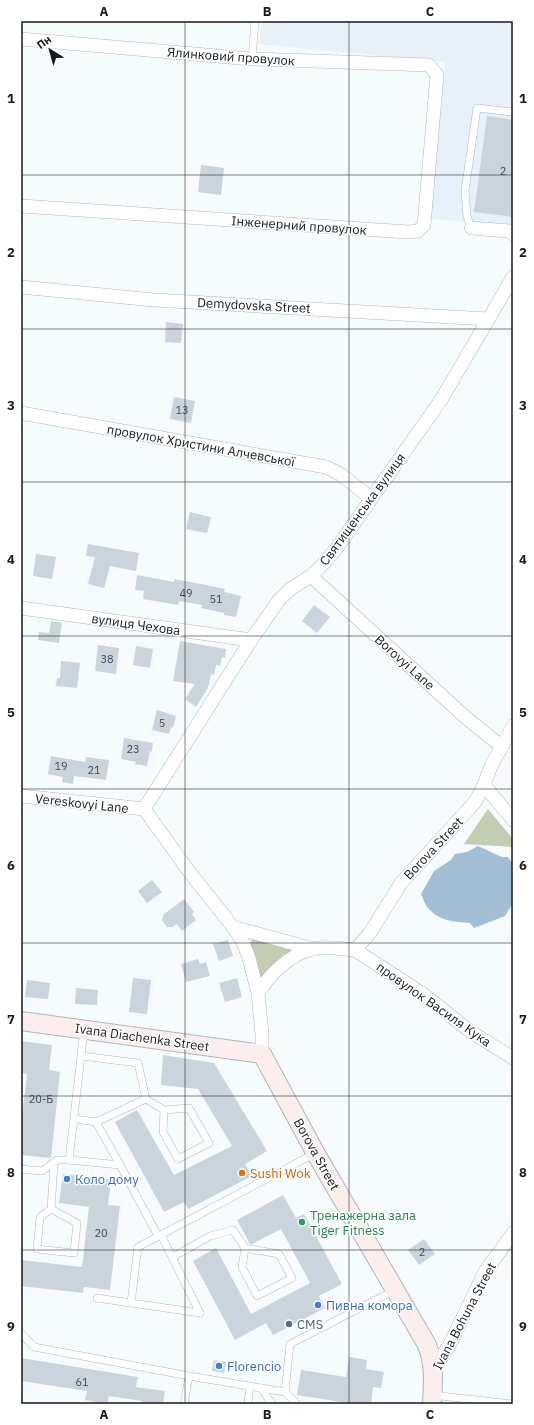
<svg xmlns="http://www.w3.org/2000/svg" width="534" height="1425" font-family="'IBM Plex Sans',sans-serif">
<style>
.built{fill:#e7f1fa}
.green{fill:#c3cdb1}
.water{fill:#a4bed5}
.building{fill:#cad4dd}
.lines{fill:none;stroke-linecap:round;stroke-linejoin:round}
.lane-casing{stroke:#acb6bf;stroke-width:8}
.street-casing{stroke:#acb6bf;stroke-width:14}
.secondary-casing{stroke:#acb6bf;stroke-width:20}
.lane{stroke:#fff;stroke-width:7}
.street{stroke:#fff;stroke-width:13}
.secondary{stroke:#fbeeed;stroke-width:18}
.grid{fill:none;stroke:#161a1d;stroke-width:1;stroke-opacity:0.55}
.food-dot{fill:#e8710a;stroke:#fff;stroke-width:1.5}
.shop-dot{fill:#3f7fe0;stroke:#fff;stroke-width:1.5}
.leisure-dot{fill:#2e9e5b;stroke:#fff;stroke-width:1.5}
.service-dot{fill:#5c6f8a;stroke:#fff;stroke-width:1.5}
.labels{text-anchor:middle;stroke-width:3;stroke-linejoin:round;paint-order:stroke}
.number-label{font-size:11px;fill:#43484d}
.street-label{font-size:13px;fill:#161a1d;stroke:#fff}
.food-label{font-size:13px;fill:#c56008;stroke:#fff;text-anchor:start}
.shop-label{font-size:13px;fill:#366cbe;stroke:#fff;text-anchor:start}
.leisure-label{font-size:13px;fill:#27864d;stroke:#fff;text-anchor:start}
.service-label{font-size:13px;fill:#4e5e75;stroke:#fff;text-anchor:start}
.neatline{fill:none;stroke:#161a1d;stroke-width:1.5}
.grid-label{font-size:13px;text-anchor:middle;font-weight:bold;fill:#161a1d}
</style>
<rect width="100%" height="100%" fill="#f6fbfe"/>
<polygon class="built" points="262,21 513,21 513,225 431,219 445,62 259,44"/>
<g class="green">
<polygon points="488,809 513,839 513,847 464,844"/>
<polygon points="255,937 298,948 260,978 250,946 252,939"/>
</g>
<path class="water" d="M 478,846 L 502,857 L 508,857 L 513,864 L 513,903 L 505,916 L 474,928 L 470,923 C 455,922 439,921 428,908 C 425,905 423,898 421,894 L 434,871 L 451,860 L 455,854 L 467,852 Z"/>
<g class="building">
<polygon points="487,116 513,120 513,217 474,212"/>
<polygon points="201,165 224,168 221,195 198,192"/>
<polygon points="166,322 183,324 181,343 165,342"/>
<polygon points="174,397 195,401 191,423 170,419"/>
<polygon points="190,512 211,517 207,533 186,529"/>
<polygon points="88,544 139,553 136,571 110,566 104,588 88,584 95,557 86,556"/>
<polygon points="36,554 56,557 52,579 33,576"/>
<polygon points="137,575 174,582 174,579 206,585 225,589 224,592 241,596 236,617 224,615 224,613 201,608 202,605 179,601 178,605 143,599 144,591 135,590"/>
<polygon points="314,605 330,617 317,633 302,621"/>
<polygon points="51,621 62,623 59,643 38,640 39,632 49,633"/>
<polygon points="180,641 226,649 225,658 222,657 220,666 216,665 214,675 211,674 208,688 196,707 185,699 195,684 173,681"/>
<polygon points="98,645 119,648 116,674 95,671"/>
<polygon points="136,646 153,649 150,668 133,665"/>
<polygon points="61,661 80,663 77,688 56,686 57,678 60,678"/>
<polygon points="157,710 176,716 173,728 171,727 169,734 152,730"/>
<polygon points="124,738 153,743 152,752 150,751 147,766 135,764 136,762 121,759"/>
<polygon points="51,756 85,762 86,757 109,760 106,780 74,776 73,784 62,782 63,777 48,774"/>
<polygon points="152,880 162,892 147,903 138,891"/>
<polygon points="184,899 194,912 192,914 196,920 182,931 177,924 172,927 167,927 162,920 163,915"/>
<polygon points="228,940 233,956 219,961 213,944"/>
<polygon points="198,959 200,964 206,962 210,976 186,982 181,964"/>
<polygon points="133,978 151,980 147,1014 129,1012"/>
<polygon points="237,978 242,997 225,1002 219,983"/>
<polygon points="27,980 50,983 48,999 25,997"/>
<polygon points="76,988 98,990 97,1005 75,1004"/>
<polygon points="21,1041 52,1045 49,1070 60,1072 51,1158 21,1155 21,1124 27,1074 21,1073"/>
<polygon points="163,1055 214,1063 267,1151 245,1164 252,1176 188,1209 184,1202 164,1212 115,1122 137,1110 174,1175 232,1146 198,1089 161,1085"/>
<polygon points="63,1174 111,1180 108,1205 120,1206 110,1290 84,1287 83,1293 21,1286 21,1260 82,1267 89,1207 59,1203"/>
<polygon points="283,1195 296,1218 304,1214 342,1284 319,1296 325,1308 273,1335 266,1323 235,1340 193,1261 216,1248 251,1314 310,1283 281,1229 252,1244 250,1244 237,1220"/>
<polygon points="424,1239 435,1254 419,1265 408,1250"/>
<polygon points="349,1357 367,1360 366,1369 384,1372 381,1388 373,1387 371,1404 354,1404 297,1395 301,1370 346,1377"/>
<polygon points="21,1358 138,1377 136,1387 165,1391 163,1404 141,1404 142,1401 109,1396 107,1404 85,1400 87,1391 21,1381"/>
<polygon points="214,1360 226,1362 224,1373 212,1371"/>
</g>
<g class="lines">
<defs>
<g id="lane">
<polyline points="252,59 255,21"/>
<polyline points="471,228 467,216 465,191 477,108 513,112"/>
<polyline points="146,1099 164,1110 163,1132 178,1159 209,1143 189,1108 164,1110"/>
<polyline points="75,1119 96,1122 146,1099 138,1063 82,1056"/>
<polyline points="96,1122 120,1165"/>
<polyline points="69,1160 120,1165 158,1236"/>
<polyline points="21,1169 42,1171 57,1160 69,1160 84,1030"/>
<polyline points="51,1209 40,1217 37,1249 74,1253 77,1223 51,1209 54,1163"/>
<polyline points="161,1235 200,1313"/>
<polyline points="173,1257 210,1236 233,1230 245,1248 279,1254 292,1278 257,1296 242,1267 245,1248"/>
<polyline points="97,1298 131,1303"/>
<polyline points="200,1313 131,1303 138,1247 306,1158 316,1154"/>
<polyline points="21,1333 34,1347 189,1376 285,1392 290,1344 395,1290"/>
<polyline points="261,1388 272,1404"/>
<polyline points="285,1392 297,1404"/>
<polyline points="432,1395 513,1404"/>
<polyline points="184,1404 189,1376"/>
<polyline points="248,1404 250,1386"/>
</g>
<g id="street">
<polyline points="21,39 252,59 429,65 437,75 424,225 418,231 408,232 21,206"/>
<polyline points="471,228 509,231 513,234"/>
<polyline points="21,287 154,300 488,319"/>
<polyline points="21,413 326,467 340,474 371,498"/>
<polyline points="311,576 464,716 502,747"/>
<polyline points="21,608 251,640"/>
<polyline points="484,785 513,820"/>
<polyline points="21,796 144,809"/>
<polyline points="144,809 251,640 279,600 290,589 311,576 324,563 336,549 441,400 513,277"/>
<polyline points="144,809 191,874 233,927 242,940 249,958 258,993"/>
<polyline points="233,927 313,949"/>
<polyline points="355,950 423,994 471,1032 513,1058"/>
<path d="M 262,1054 L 262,1034 L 258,993 C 270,974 289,955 312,949 C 324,946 343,949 355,950 L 370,933 L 401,883 L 475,802 L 484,785 L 491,766 L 513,726"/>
<polyline points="433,1370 449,1346 485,1272 513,1233"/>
</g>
<path id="secondary" d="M 21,1021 L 262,1054 L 316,1154 L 427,1345 C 435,1366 433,1382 432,1404"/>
</defs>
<use href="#lane" class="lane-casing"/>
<use href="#street" class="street-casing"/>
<use href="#secondary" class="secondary-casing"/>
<use href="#lane" class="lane"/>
<use href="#street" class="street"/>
<use href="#secondary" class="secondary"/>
</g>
<path class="grid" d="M 185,21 L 185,1404M 349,21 L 349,1404M 21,175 L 513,175M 21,329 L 513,329M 21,482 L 513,482M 21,636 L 513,636M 21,789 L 513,789M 21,943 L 513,943M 21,1096 L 513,1096M 21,1250 L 513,1250"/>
<circle class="food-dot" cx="242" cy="1173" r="4"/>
<g class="shop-dot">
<circle cx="67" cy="1179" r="4"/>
<circle cx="318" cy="1305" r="4"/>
<circle cx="219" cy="1366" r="4"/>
</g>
<circle class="leisure-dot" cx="302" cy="1222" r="4"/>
<circle class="service-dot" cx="289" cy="1324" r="4"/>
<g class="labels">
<g class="number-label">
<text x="503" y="175">2</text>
<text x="182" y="414">13</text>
<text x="186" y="597">49</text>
<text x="216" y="603">51</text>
<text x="107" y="663">38</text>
<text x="162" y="727">5</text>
<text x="133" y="753">23</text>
<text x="61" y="770">19</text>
<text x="94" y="774">21</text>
<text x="41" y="1103">20-Б</text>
<text x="101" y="1237">20</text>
<text x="422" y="1256">2</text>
<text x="82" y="1386">61</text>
</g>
<g class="street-label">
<text transform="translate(231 56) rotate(4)" y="5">Ялинковий провулок</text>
<text transform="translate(299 225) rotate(4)" y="5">Інженерний провулок</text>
<text transform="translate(254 305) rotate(3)" y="5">Demydovska Street</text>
<text transform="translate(201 445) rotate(10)" y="5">провулок Христини Алчевської</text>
<text transform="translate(362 509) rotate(-54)" y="5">Святищенська вулиця</text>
<text transform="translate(136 624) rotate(8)" y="5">вулиця Чехова</text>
<text transform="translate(405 662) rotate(42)" y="5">Borovyi Lane</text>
<text transform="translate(82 803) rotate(6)" y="5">Vereskovyi Lane</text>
<text transform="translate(433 848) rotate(-47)" y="5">Borova Street</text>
<text transform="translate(434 1004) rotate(35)" y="5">провулок Василя Кука</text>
<text transform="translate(142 1037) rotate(8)" y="5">Ivana Diachenka Street</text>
<text transform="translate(317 1154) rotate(61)" y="5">Borova Street</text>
<text transform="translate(464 1316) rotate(-62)" y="5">Ivana Bohuna Street</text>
</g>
<g class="food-label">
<text x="250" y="1178">Sushi Wok</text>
</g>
<g class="shop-label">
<text x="75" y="1184">Коло дому</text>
<text x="326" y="1310">Пивна комора</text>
<text x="227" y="1371">Florencio</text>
</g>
<g class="leisure-label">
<text x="310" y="1220">Тренажерна зала<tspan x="310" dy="15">Tiger Fitness</tspan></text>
</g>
<g class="service-label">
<text x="297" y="1329">CMS</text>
</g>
</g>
<rect width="534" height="1425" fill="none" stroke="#ffffff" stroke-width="44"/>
<g transform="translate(50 50) rotate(323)" stroke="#ffffff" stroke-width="3" paint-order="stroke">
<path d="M0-3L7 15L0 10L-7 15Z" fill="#161a1d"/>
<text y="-6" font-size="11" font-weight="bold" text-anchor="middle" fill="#161a1d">Пн</text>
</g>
<rect x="22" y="22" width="490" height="1381" class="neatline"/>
<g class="grid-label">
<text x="104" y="16">A</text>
<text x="267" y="16">B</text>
<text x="430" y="16">C</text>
<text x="11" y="103">1</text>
<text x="523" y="103">1</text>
<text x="11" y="257">2</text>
<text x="523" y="257">2</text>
<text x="11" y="410">3</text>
<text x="523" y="410">3</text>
<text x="11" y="564">4</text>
<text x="523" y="564">4</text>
<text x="11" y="717">5</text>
<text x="523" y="717">5</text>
<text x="11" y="870">6</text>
<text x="523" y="870">6</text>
<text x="11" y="1024">7</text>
<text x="523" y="1024">7</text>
<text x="11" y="1177">8</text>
<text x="523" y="1177">8</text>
<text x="11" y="1331">9</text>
<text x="523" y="1331">9</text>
<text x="104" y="1419">A</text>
<text x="267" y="1419">B</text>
<text x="430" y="1419">C</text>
</g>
</svg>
